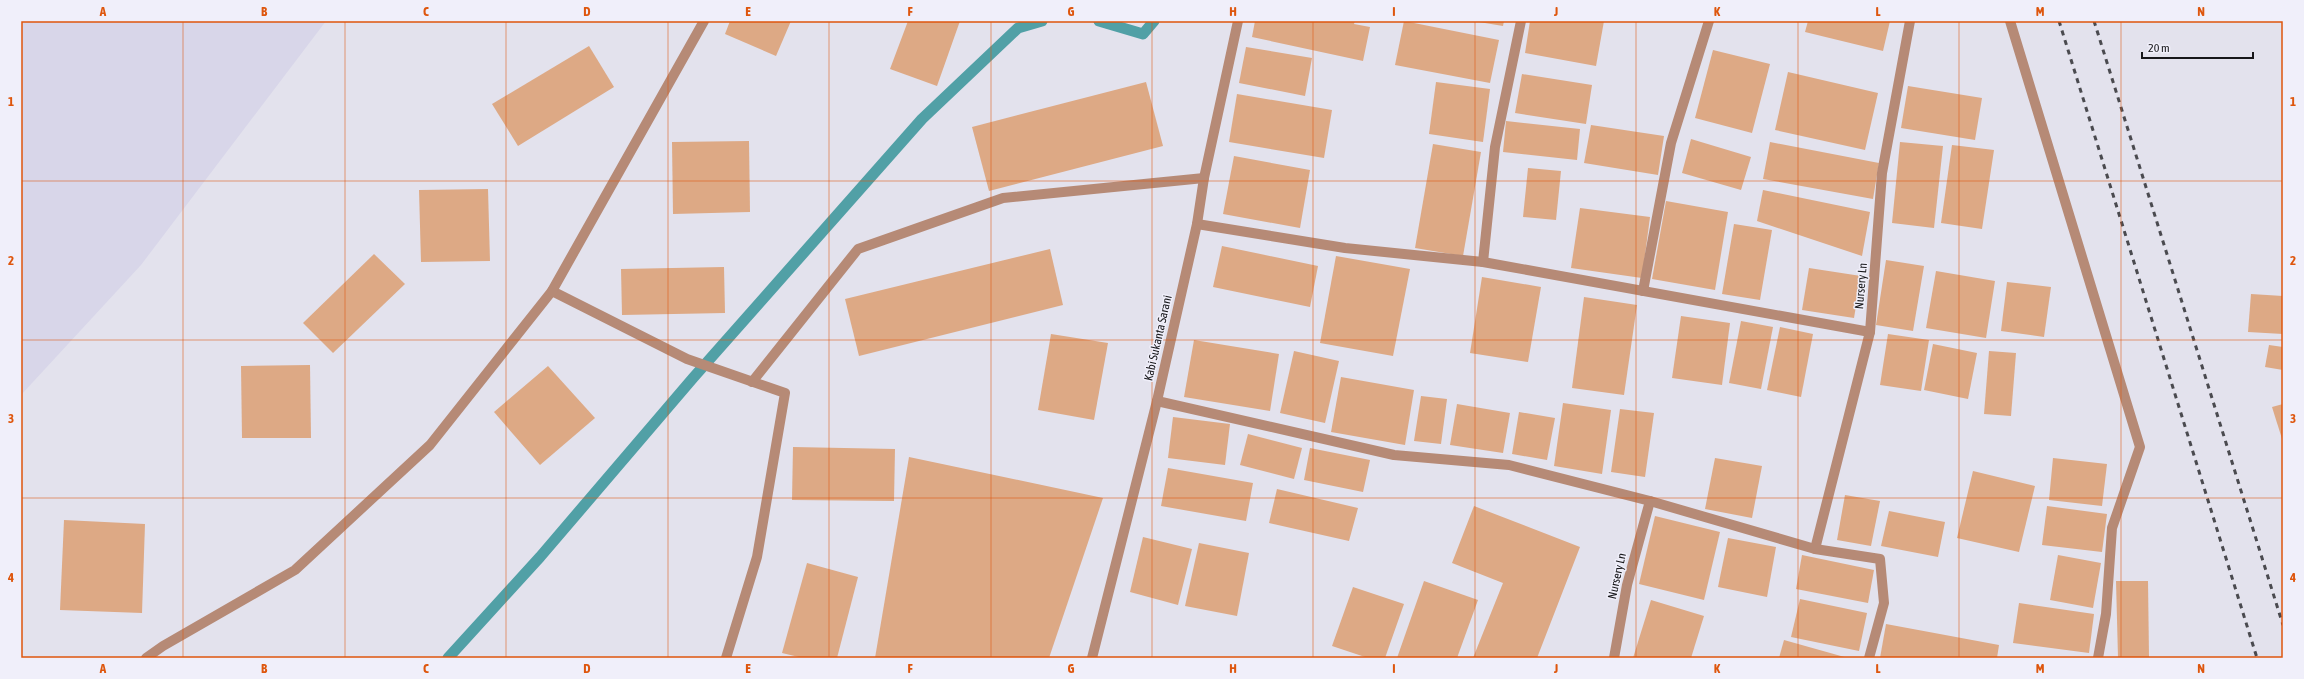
<svg xmlns="http://www.w3.org/2000/svg" width="2304" height="679" font-family="'Asap Condensed',sans-serif">
<style>
.built{fill:#d8d6e9}
.lines{fill:none;stroke-linecap:round;stroke-linejoin:round}
.stream{stroke:#51a0a6;stroke-width:11}
.building{fill:#dda985}
.service{stroke:#b68a76;stroke-width:10}
.minor{stroke:#b68a76;stroke-width:10}
.tertiary{stroke:#b68a76;stroke-width:10}
.rail{stroke:#4a4a4f;stroke-width:3;stroke-dasharray:5 5;stroke-linecap:butt}
.grid{fill:none;stroke:#de560d;stroke-width:1;stroke-opacity:0.55}
.labels{text-anchor:middle;stroke-width:3;stroke-linejoin:round;paint-order:stroke}
.street-label{font-size:12px;fill:#17171a;stroke:#f0effa}
.neatline{fill:none;stroke:#de560d;stroke-width:1.5}
.grid-label{font-size:13px;text-anchor:middle;font-weight:bold;fill:#de560d}
</style>
<rect width="100%" height="100%" fill="#e3e2ed"/>
<polygon class="built" points="21,21 326,21 141,265 21,395"/>
<g class="lines">
<g class="stream">
<polyline points="1099,21 1143,34 1154,21"/>
<polyline points="448,658 540,557 693,378 922,119 1018,28 1042,21"/>
</g>
</g>
<g class="building">
<polygon points="730,21 791,21 776,56 725,34"/>
<polygon points="908,21 960,21 937,86 890,69"/>
<polygon points="1255,21 1355,21 1354,24 1370,27 1363,61 1252,37"/>
<polygon points="1404,21 1499,40 1490,83 1395,65"/>
<polygon points="1473,21 1504,21 1503,26"/>
<polygon points="1530,21 1604,21 1596,66 1525,53"/>
<polygon points="1808,21 1890,21 1883,51 1805,32"/>
<polygon points="589,46 614,87 518,146 492,104"/>
<polygon points="1246,47 1312,58 1305,96 1239,83"/>
<polygon points="1713,50 1770,64 1752,133 1695,118"/>
<polygon points="1788,72 1878,93 1865,150 1775,130"/>
<polygon points="1522,74 1592,85 1586,124 1515,113"/>
<polygon points="1146,82 1163,146 989,191 972,127"/>
<polygon points="1436,82 1490,89 1483,142 1429,134"/>
<polygon points="1908,86 1982,98 1975,140 1901,128"/>
<polygon points="1237,94 1332,110 1324,158 1229,142"/>
<polygon points="1506,121 1580,129 1577,160 1503,152"/>
<polygon points="1591,125 1664,136 1658,175 1584,163"/>
<polygon points="1691,139 1751,157 1741,190 1682,173"/>
<polygon points="749,141 750,212 673,214 672,142"/>
<polygon points="1770,142 1879,163 1873,199 1763,179"/>
<polygon points="1900,142 1943,146 1934,228 1892,223"/>
<polygon points="1433,144 1481,152 1463,256 1415,248"/>
<polygon points="1952,145 1994,150 1982,229 1941,223"/>
<polygon points="1234,156 1310,170 1300,228 1223,214"/>
<polygon points="1528,168 1561,171 1556,220 1523,217"/>
<polygon points="488,189 490,261 421,262 419,190"/>
<polygon points="1763,190 1870,212 1862,256 1757,221"/>
<polygon points="1666,201 1728,212 1715,290 1652,279"/>
<polygon points="1580,208 1650,217 1642,278 1571,268"/>
<polygon points="1734,224 1772,230 1760,300 1722,294"/>
<polygon points="1222,246 1318,266 1310,307 1213,287"/>
<polygon points="1050,249 1063,305 859,356 845,299"/>
<polygon points="374,254 405,284 333,353 303,323"/>
<polygon points="1336,256 1410,269 1393,356 1320,343"/>
<polygon points="1886,260 1924,266 1913,331 1876,325"/>
<polygon points="724,267 725,313 622,315 621,269"/>
<polygon points="1809,268 1861,276 1854,318 1802,310"/>
<polygon points="1936,271 1995,281 1986,338 1926,328"/>
<polygon points="1482,277 1541,287 1528,362 1470,353"/>
<polygon points="2007,282 2051,287 2044,337 2001,331"/>
<polygon points="2251,294 2283,296 2283,334 2248,332"/>
<polygon points="1584,297 1637,305 1624,395 1572,388"/>
<polygon points="1681,316 1730,323 1722,385 1672,378"/>
<polygon points="1741,321 1773,327 1761,389 1729,383"/>
<polygon points="1780,327 1813,334 1801,397 1767,390"/>
<polygon points="1051,334 1108,343 1094,420 1038,410"/>
<polygon points="1888,334 1929,340 1921,391 1880,385"/>
<polygon points="1194,340 1279,354 1270,411 1184,397"/>
<polygon points="1933,344 1977,353 1968,399 1924,390"/>
<polygon points="2269,345 2283,347 2283,370 2265,367"/>
<polygon points="1294,351 1339,361 1325,423 1280,413"/>
<polygon points="1989,351 2016,353 2011,416 1984,414"/>
<polygon points="310,365 311,438 242,438 241,366"/>
<polygon points="548,366 595,418 540,465 494,412"/>
<polygon points="1341,377 1414,390 1405,445 1331,432"/>
<polygon points="1421,396 1447,399 1441,444 1414,441"/>
<polygon points="1563,403 1611,410 1602,474 1554,466"/>
<polygon points="1457,404 1510,413 1503,453 1450,445"/>
<polygon points="2283,404 2283,442 2272,407"/>
<polygon points="1620,409 1654,413 1645,477 1611,472"/>
<polygon points="1519,412 1555,418 1547,460 1512,454"/>
<polygon points="1173,417 1230,424 1225,465 1168,458"/>
<polygon points="1248,434 1302,448 1294,479 1240,465"/>
<polygon points="793,447 895,449 894,501 792,500"/>
<polygon points="1310,448 1370,460 1363,492 1304,480"/>
<polygon points="909,457 1103,498 1049,658 875,658"/>
<polygon points="1715,458 1762,466 1752,518 1705,509"/>
<polygon points="2053,458 2107,464 2102,506 2049,500"/>
<polygon points="1168,468 1253,483 1246,521 1161,506"/>
<polygon points="1973,471 2035,486 2019,552 1957,538"/>
<polygon points="1277,489 1358,508 1349,541 1269,523"/>
<polygon points="1845,495 1880,501 1871,546 1837,540"/>
<polygon points="1474,506 1580,547 1537,658 1473,658 1503,583 1452,563"/>
<polygon points="2047,506 2107,514 2102,552 2042,545"/>
<polygon points="1889,511 1945,522 1938,557 1881,546"/>
<polygon points="1655,516 1720,532 1704,600 1639,584"/>
<polygon points="64,520 145,524 142,613 60,610"/>
<polygon points="1143,537 1192,549 1178,605 1130,592"/>
<polygon points="1728,538 1776,547 1767,597 1718,587"/>
<polygon points="1199,543 1249,553 1237,616 1185,606"/>
<polygon points="1802,555 1874,570 1868,603 1796,589"/>
<polygon points="2058,555 2101,563 2093,608 2050,600"/>
<polygon points="807,563 858,577 837,658 803,658 782,653"/>
<polygon points="1424,581 1478,600 1457,658 1397,658"/>
<polygon points="2116,581 2148,581 2149,657 2118,658"/>
<polygon points="1353,587 1404,604 1385,658 1368,658 1332,646"/>
<polygon points="1800,599 1867,613 1859,651 1791,637"/>
<polygon points="1651,600 1704,616 1691,658 1633,658"/>
<polygon points="2019,603 2094,614 2089,653 2013,643"/>
<polygon points="1886,624 1999,645 1997,658 1880,658"/>
<polygon points="1784,640 1848,658 1779,658"/>
</g>
<g class="lines">
<g class="service">
<polyline points="2010,21 2140,447 2112,528 2106,614 2098,658"/>
<polyline points="552,291 687,359 785,393 757,557 726,658"/>
<polyline points="1643,291 1671,143 1709,21"/>
<polyline points="752,382 858,249 1003,198 1204,178"/>
<polyline points="146,658 163,646 295,570 430,445 552,291 704,21"/>
<polyline points="1614,658 1627,585 1650,501"/>
</g>
<g class="minor">
<polyline points="1197,224 1345,248 1483,262 1870,332"/>
<polyline points="1483,262 1495,147 1521,21"/>
<polyline points="1157,401 1394,455 1509,465 1650,501 1815,549 1880,559 1884,603 1869,658"/>
<polyline points="1815,549 1870,332 1882,173 1910,21"/>
</g>
<polyline class="tertiary" points="1092,658 1157,401 1197,224 1204,178 1238,21"/>
<g class="rail">
<polyline points="2059,21 2257,658"/>
<polyline points="2094,21 2283,625"/>
</g>
</g>
<path class="grid" d="M 183,21 L 183,658M 345,21 L 345,658M 506,21 L 506,658M 668,21 L 668,658M 829,21 L 829,658M 991,21 L 991,658M 1152,21 L 1152,658M 1313,21 L 1313,658M 1475,21 L 1475,658M 1636,21 L 1636,658M 1798,21 L 1798,658M 1959,21 L 1959,658M 2121,21 L 2121,658M 21,181 L 2283,181M 21,340 L 2283,340M 21,498 L 2283,498"/>
<g class="labels">
<g class="street-label">
<text transform="translate(1861 286) rotate(-85)" y="4">Nursery Ln</text>
<text transform="translate(1158 338) rotate(-77)" y="4">Kabi Sukanta Sarani</text>
<text transform="translate(1617 576) rotate(-77)" y="4">Nursery Ln</text>
</g>
</g>
<rect width="2304" height="679" fill="none" stroke="#f0effa" stroke-width="44"/>
<path d="M2142 52v6h111v-6" fill="none" stroke="#17171a" stroke-width="2"/>
<text x="2148" y="52" font-size="12" fill="#17171a" stroke="#f0effa" stroke-width="3" paint-order="stroke">20 m</text>
<rect x="22" y="22" width="2260" height="635" class="neatline"/>
<g class="grid-label">
<text x="103" y="16">A</text>
<text x="264" y="16">B</text>
<text x="426" y="16">C</text>
<text x="587" y="16">D</text>
<text x="748" y="16">E</text>
<text x="910" y="16">F</text>
<text x="1071" y="16">G</text>
<text x="1233" y="16">H</text>
<text x="1394" y="16">I</text>
<text x="1556" y="16">J</text>
<text x="1717" y="16">K</text>
<text x="1878" y="16">L</text>
<text x="2040" y="16">M</text>
<text x="2201" y="16">N</text>
<text x="11" y="106">1</text>
<text x="2293" y="106">1</text>
<text x="11" y="265">2</text>
<text x="2293" y="265">2</text>
<text x="11" y="423">3</text>
<text x="2293" y="423">3</text>
<text x="11" y="582">4</text>
<text x="2293" y="582">4</text>
<text x="103" y="673">A</text>
<text x="264" y="673">B</text>
<text x="426" y="673">C</text>
<text x="587" y="673">D</text>
<text x="748" y="673">E</text>
<text x="910" y="673">F</text>
<text x="1071" y="673">G</text>
<text x="1233" y="673">H</text>
<text x="1394" y="673">I</text>
<text x="1556" y="673">J</text>
<text x="1717" y="673">K</text>
<text x="1878" y="673">L</text>
<text x="2040" y="673">M</text>
<text x="2201" y="673">N</text>
</g>
</svg>
